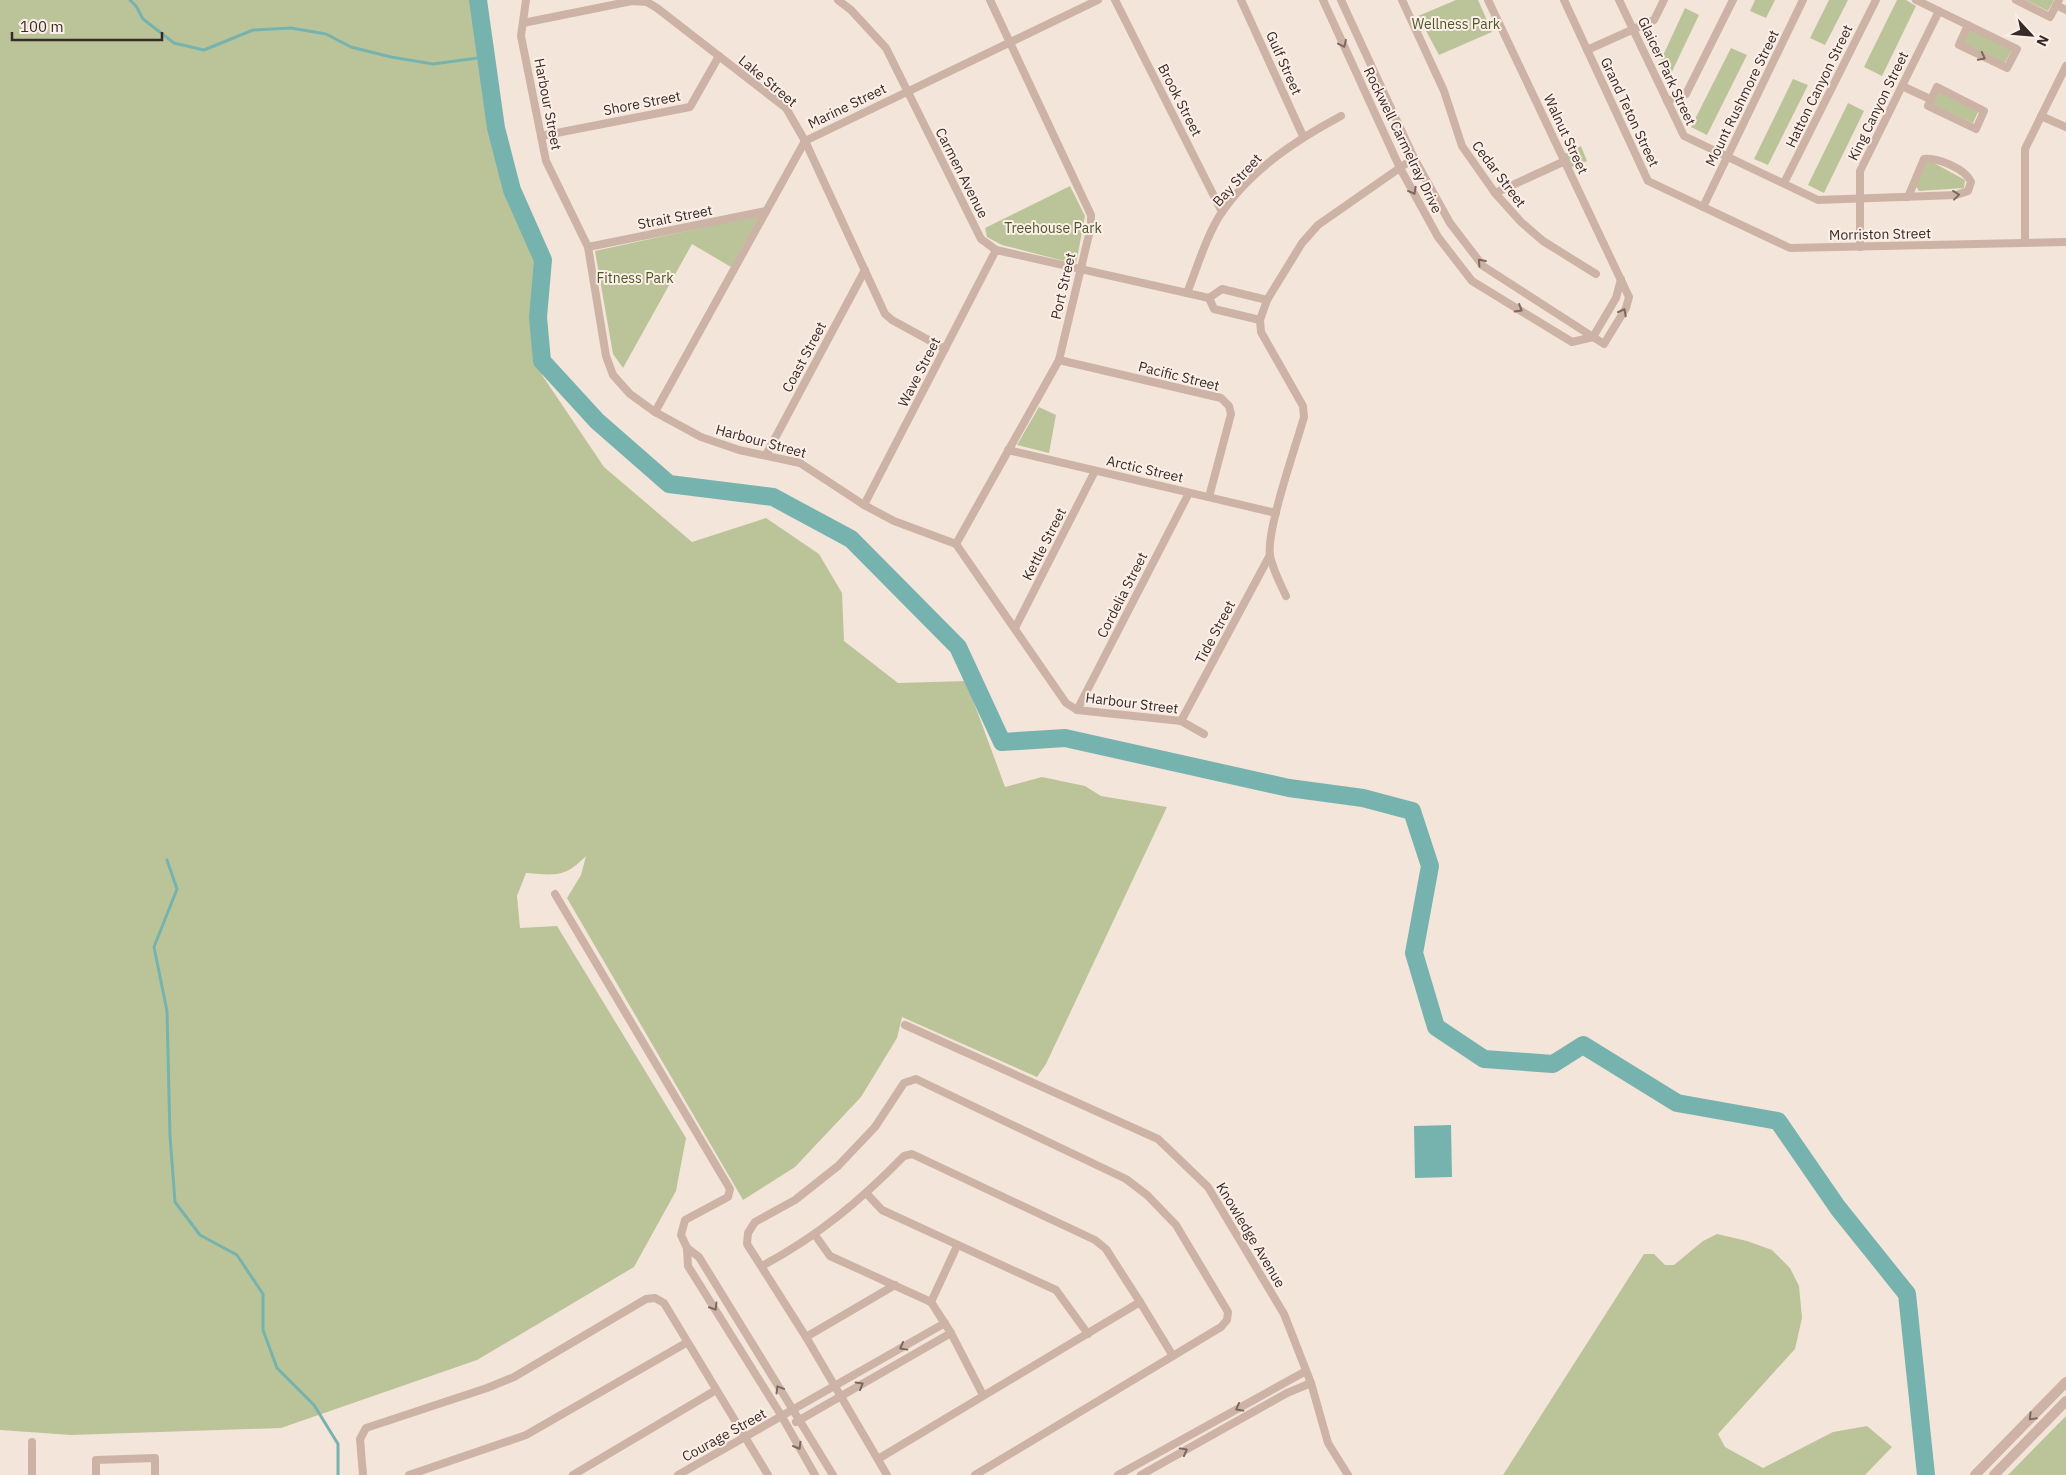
<svg xmlns="http://www.w3.org/2000/svg" width="2066" height="1475" font-family="'IBM Plex Sans',sans-serif">
<style>
.green{fill:#bbc499}
.water{fill:#77b3ae}
.lines{fill:none;stroke-linecap:round;stroke-linejoin:round}
.stream{stroke:#77b3ae;stroke-width:3}
.river{stroke:#77b3ae;stroke-width:18}
.minor{stroke:#cdb3a5;stroke-width:8}
.tertiary{stroke:#cdb3a5;stroke-width:10}
.oneway{stroke:#7b6860}
.labels{text-anchor:middle;stroke-width:4;stroke-linejoin:round;paint-order:stroke}
.park-label{font-size:14px;fill:#4c5829;stroke:#fbefe7}
.street-label{font-size:14px;fill:#382a27;stroke:#fbefe7}
</style>
<rect width="100%" height="100%" fill="#f4e5da"/>
<g class="green">
<path d="M 0,0 L 478,0 L 496,128 L 512,190 L 543,260 L 538,317 L 542,375 L 604,467 L 692,542 L 766,518 L 819,554 L 842,593 L 844,641 L 898,683 L 966,681 L 1005,787 L 1042,777 L 1085,786 L 1101,796 L 1167,807 L 1046,1064 L 1037,1077 L 902,1017 L 897,1038 L 861,1097 L 795,1167 L 743,1200 L 567,898 L 581,875 L 586,856 C 564,878 557,875 526,873 L 517,896 L 520,928 L 557,926 L 686,1138 L 676,1191 L 634,1267 L 477,1360 L 281,1428 L 71,1435 L 0,1430 Z"/>
<polygon points="1456,0 1478,0 1492,32 1439,55 1418,16"/>
<polygon points="1755,0 1775,0 1766,18 1750,11"/>
<polygon points="1829,0 1848,0 1825,45 1810,38"/>
<polygon points="1897,0 1906,0 1916,6 1882,76 1864,67"/>
<polygon points="2025,0 2054,0 2048,11"/>
<polygon points="1685,8 1699,15 1667,82 1660,62"/>
<polygon points="1970,29 2012,50 2004,64 1962,44"/>
<polygon points="1731,48 1747,55 1707,135 1691,127"/>
<polygon points="1793,79 1808,85 1768,165 1754,159"/>
<polygon points="1938,89 1978,112 1973,123 1931,105"/>
<polygon points="1848,103 1864,111 1824,193 1808,185"/>
<polygon points="1581,146 1587,161 1570,168 1564,154"/>
<polygon points="1932,162 1965,180 1964,188 1919,191 1915,185 1924,163"/>
<polygon points="1070,186 1085,216 1076,264 1002,245 987,237 985,228"/>
<polygon points="760,215 731,267 692,244 623,368 613,354 595,251"/>
<polygon points="1039,407 1056,415 1049,453 1017,445"/>
<polygon points="1717,1234 1747,1241 1772,1250 1790,1268 1799,1286 1802,1318 1795,1349 1718,1434 1725,1447 1763,1468 1833,1432 1867,1426 1892,1447 1865,1475 1503,1475 1644,1254 1654,1254 1665,1265 1674,1265 1703,1241"/>
<polygon points="2066,1416 2066,1475 2008,1475"/>
</g>
<polygon class="water" points="1451,1125 1452,1177 1415,1178 1414,1126"/>
<g class="lines">
<g class="stream">
<polyline points="130,0 136,6 143,19 174,43 204,50 253,30 291,28 326,34 351,47 391,57 433,64 485,57"/>
<polyline points="167,860 177,889 154,947 167,1011 170,1136 175,1202 200,1235 237,1255 263,1294 263,1330 277,1368 314,1405 338,1444 338,1475"/>
</g>
<polyline class="river" points="478,0 496,128 512,190 543,260 538,317 542,361 597,421 669,484 773,497 851,539 958,647 1002,742 1065,738 1289,788 1363,798 1412,811 1430,866 1414,953 1436,1027 1484,1059 1553,1064 1583,1045 1677,1103 1778,1121 1838,1208 1907,1294 1926,1475"/>
<g class="minor">
<polyline points="526,0 521,36 546,161 588,247 606,356 613,375 630,394 655,412 701,437 739,450 800,463 864,505 894,521 956,544 1066,703 1077,710 1181,721 1204,734"/>
<polyline points="838,0 851,10 886,48 981,239 996,250 1209,298 1222,289 1267,300"/>
<polyline points="1115,0 1222,212"/>
<polyline points="1241,0 1303,136"/>
<polyline points="1323,0 1400,168 1438,237 1472,281 1572,342 1593,337"/>
<polyline points="1341,0 1414,158 1450,223 1483,266 1604,344 1626,308 1629,297 1488,0"/>
<polyline points="1402,0 1444,91 1462,146 1495,193 1521,222 1543,241 1596,274"/>
<polyline points="1564,0 1648,181 1790,248 2066,242"/>
<path d="M 1619,0 L 1684,136 L 1818,200 L 1956,195 L 1968,191 L 1971,182 C 1966,169 1937,157 1924,159 L 1908,197"/>
<polyline points="1916,0 2017,49 2007,68 1959,45 1968,25"/>
<polyline points="2016,0 2050,17 2059,0"/>
<polyline points="2056,5 2066,10"/>
<polyline points="523,23 632,1 647,2 657,8 786,108 805,141 885,314 892,320 945,349"/>
<polyline points="1587,50 1654,20 1664,0"/>
<polyline points="1902,86 1930,99"/>
<polygon points="1937,87 1984,111 1976,129 1928,106"/>
<polyline points="1667,101 1686,94 1733,0"/>
<polyline points="2041,116 2066,127"/>
<polyline points="541,136 690,107 719,56"/>
<polyline points="1784,183 1876,0"/>
<polyline points="1495,193 1565,161"/>
<polyline points="1703,207 1803,0"/>
<polyline points="2025,243 2025,149 2066,66"/>
<polyline points="588,247 766,211"/>
<polyline points="1860,247 1860,171 1939,11"/>
<path d="M 1187,293 C 1197,268 1207,234 1222,212 C 1252,169 1296,140 1341,116"/>
<polyline points="1209,298 1214,309 1260,320"/>
<polyline points="1593,337 1616,298 1621,279"/>
<polyline points="1059,360 1221,398 1229,406 1231,414 1209,497"/>
<polyline points="655,412 805,141 1098,0"/>
<polyline points="1008,450 1276,513"/>
<polyline points="766,455 865,270"/>
<polyline points="864,505 996,250"/>
<polyline points="956,544 1059,360 1091,226 1091,215 990,0"/>
<path d="M 1286,596 C 1280,583 1273,570 1270,556 C 1266,530 1296,446 1304,417 L 1303,406 L 1261,332 L 1260,320 L 1267,300 L 1302,243 L 1318,225 L 1414,158"/>
<polyline points="1015,628 1095,471"/>
<polyline points="1077,710 1189,493"/>
<polyline points="1181,721 1270,555"/>
<polyline points="555,894 730,1189 728,1197 685,1220 681,1235 687,1248 688,1266 781,1415 815,1475"/>
<polyline points="905,1025 1158,1139 1208,1187 1284,1314 1311,1383 1328,1443 1348,1475"/>
<polyline points="867,1194 882,1210 1056,1290 1088,1334"/>
<polyline points="815,1235 830,1256 931,1302 951,1333 983,1395"/>
<polyline points="687,1248 699,1257 833,1475"/>
<path d="M 762,1266 C 818,1236 860,1201 904,1156 L 912,1154 L 1095,1240 L 1106,1249 L 1140,1302 L 878,1459"/>
<polyline points="931,1302 957,1246"/>
<polyline points="1140,1302 1173,1356"/>
<polyline points="806,1337 895,1285"/>
<polyline points="796,1422 951,1333"/>
<polyline points="32,1442 32,1475"/>
<polyline points="96,1475 96,1460 155,1458 155,1475"/>
<polyline points="363,1475 360,1439 366,1428 487,1388 514,1377 646,1299 655,1298 664,1303 768,1475"/>
<polyline points="409,1475 526,1435 686,1343"/>
<polyline points="573,1475 716,1390"/>
<polyline points="678,1475 945,1323"/>
<polyline points="887,1475 806,1337 747,1244 748,1233 755,1222 795,1200 838,1166 875,1127 904,1083 916,1079 1126,1179 1147,1195 1176,1225 1228,1312 1227,1320 1221,1327 975,1475"/>
<polyline points="1118,1475 1306,1371"/>
<polyline points="1141,1475 1287,1393 1311,1383"/>
</g>
<g class="tertiary">
<polyline points="1975,1475 2066,1382"/>
<polyline points="1994,1475 2066,1401"/>
</g>
</g>
<defs><path id="oneway-chevron" d="M-2-3.5L2.5 0L-2 3.5" fill="none" stroke-width="1.6" stroke-linecap="round" stroke-linejoin="round" transform="scale(1.25)"/></defs>
<g class="oneway">
<use href="#oneway-chevron" transform="translate(1343 44) rotate(65)"/>
<use href="#oneway-chevron" transform="translate(1982 57) rotate(27)"/>
<use href="#oneway-chevron" transform="translate(1413 191) rotate(61)"/>
<use href="#oneway-chevron" transform="translate(1956 195) rotate(-7)"/>
<use href="#oneway-chevron" transform="translate(1481 262) rotate(-132)"/>
<use href="#oneway-chevron" transform="translate(1519 309) rotate(31)"/>
<use href="#oneway-chevron" transform="translate(1623 312) rotate(-62)"/>
<use href="#oneway-chevron" transform="translate(714 1307) rotate(58)"/>
<use href="#oneway-chevron" transform="translate(903 1347) rotate(151)"/>
<use href="#oneway-chevron" transform="translate(860 1385) rotate(-30)"/>
<use href="#oneway-chevron" transform="translate(779 1389) rotate(-121)"/>
<use href="#oneway-chevron" transform="translate(1239 1408) rotate(151)"/>
<use href="#oneway-chevron" transform="translate(2032 1417) rotate(134)"/>
<use href="#oneway-chevron" transform="translate(798 1446) rotate(60)"/>
<use href="#oneway-chevron" transform="translate(1184 1451) rotate(-29)"/>
</g>
<g class="labels">
<g class="park-label">
<text x="1456" y="29">Wellness Park</text>
<text x="1053" y="233">Treehouse Park</text>
<text x="635" y="283">Fitness Park</text>
</g>
<g class="street-label">
<text transform="translate(1284 63) rotate(66)" y="5">Gulf Street</text>
<text transform="translate(1667 71) rotate(65)" y="5">Glaicer Park Street</text>
<text transform="translate(768 81) rotate(40)" y="5">Lake Street</text>
<text transform="translate(1819 86) rotate(-64)" y="5">Hatton Canyon Street</text>
<text transform="translate(1742 98) rotate(-64)" y="5">Mount Rushmore Street</text>
<text transform="translate(1180 100) rotate(63)" y="5">Brook Street</text>
<text transform="translate(642 103) rotate(-11)" y="5">Shore Street</text>
<text transform="translate(548 104) rotate(79)" y="5">Harbour Street</text>
<text transform="translate(847 106) rotate(-26)" y="5">Marine Street</text>
<text transform="translate(1878 106) rotate(-64)" y="5">King Canyon Street</text>
<text transform="translate(1630 112) rotate(65)" y="5">Grand Teton Street</text>
<text transform="translate(1566 134) rotate(65)" y="5">Walnut Street</text>
<text transform="translate(1403 140) rotate(64)" y="5">Rockwell Carmelray Drive</text>
<text transform="translate(962 173) rotate(63)" y="5">Carmen Avenue</text>
<text transform="translate(1499 174) rotate(53)" y="5">Cedar Street</text>
<text transform="translate(1237 180) rotate(-48)" y="5">Bay Street</text>
<text transform="translate(675 217) rotate(-11)" y="5">Strait Street</text>
<text transform="translate(1880 234) rotate(-1)" y="5">Morriston Street</text>
<text transform="translate(1063 286) rotate(-77)" y="5">Port Street</text>
<text transform="translate(804 357) rotate(-62)" y="5">Coast Street</text>
<text transform="translate(919 372) rotate(-63)" y="5">Wave Street</text>
<text transform="translate(1179 376) rotate(14)" y="5">Pacific Street</text>
<text transform="translate(761 441) rotate(15)" y="5">Harbour Street</text>
<text transform="translate(1145 469) rotate(13)" y="5">Arctic Street</text>
<text transform="translate(1044 544) rotate(-63)" y="5">Kettle Street</text>
<text transform="translate(1122 595) rotate(-63)" y="5">Cordelia Street</text>
<text transform="translate(1215 632) rotate(-62)" y="5">Tide Street</text>
<text transform="translate(1132 703) rotate(7)" y="5">Harbour Street</text>
<text transform="translate(1251 1235) rotate(59)" y="5">Knowledge Avenue</text>
<text transform="translate(724 1435) rotate(-29)" y="5">Courage Street</text>
</g>
</g>
<g transform="translate(2031 35) rotate(116)" stroke="#fbefe7" stroke-width="4" paint-order="stroke">
<path d="M0-4L9 19L0 12L-9 19Z" fill="#382a27"/>
<text y="-8" font-size="14" font-weight="bold" text-anchor="middle" fill="#382a27">N</text>
</g>
<path d="M12 32v8h150v-8" fill="none" stroke="#382a27" stroke-width="2.5"/>
<text x="20" y="32" font-size="15" fill="#382a27" stroke="#fbefe7" stroke-width="4" paint-order="stroke">100 m</text>
</svg>
